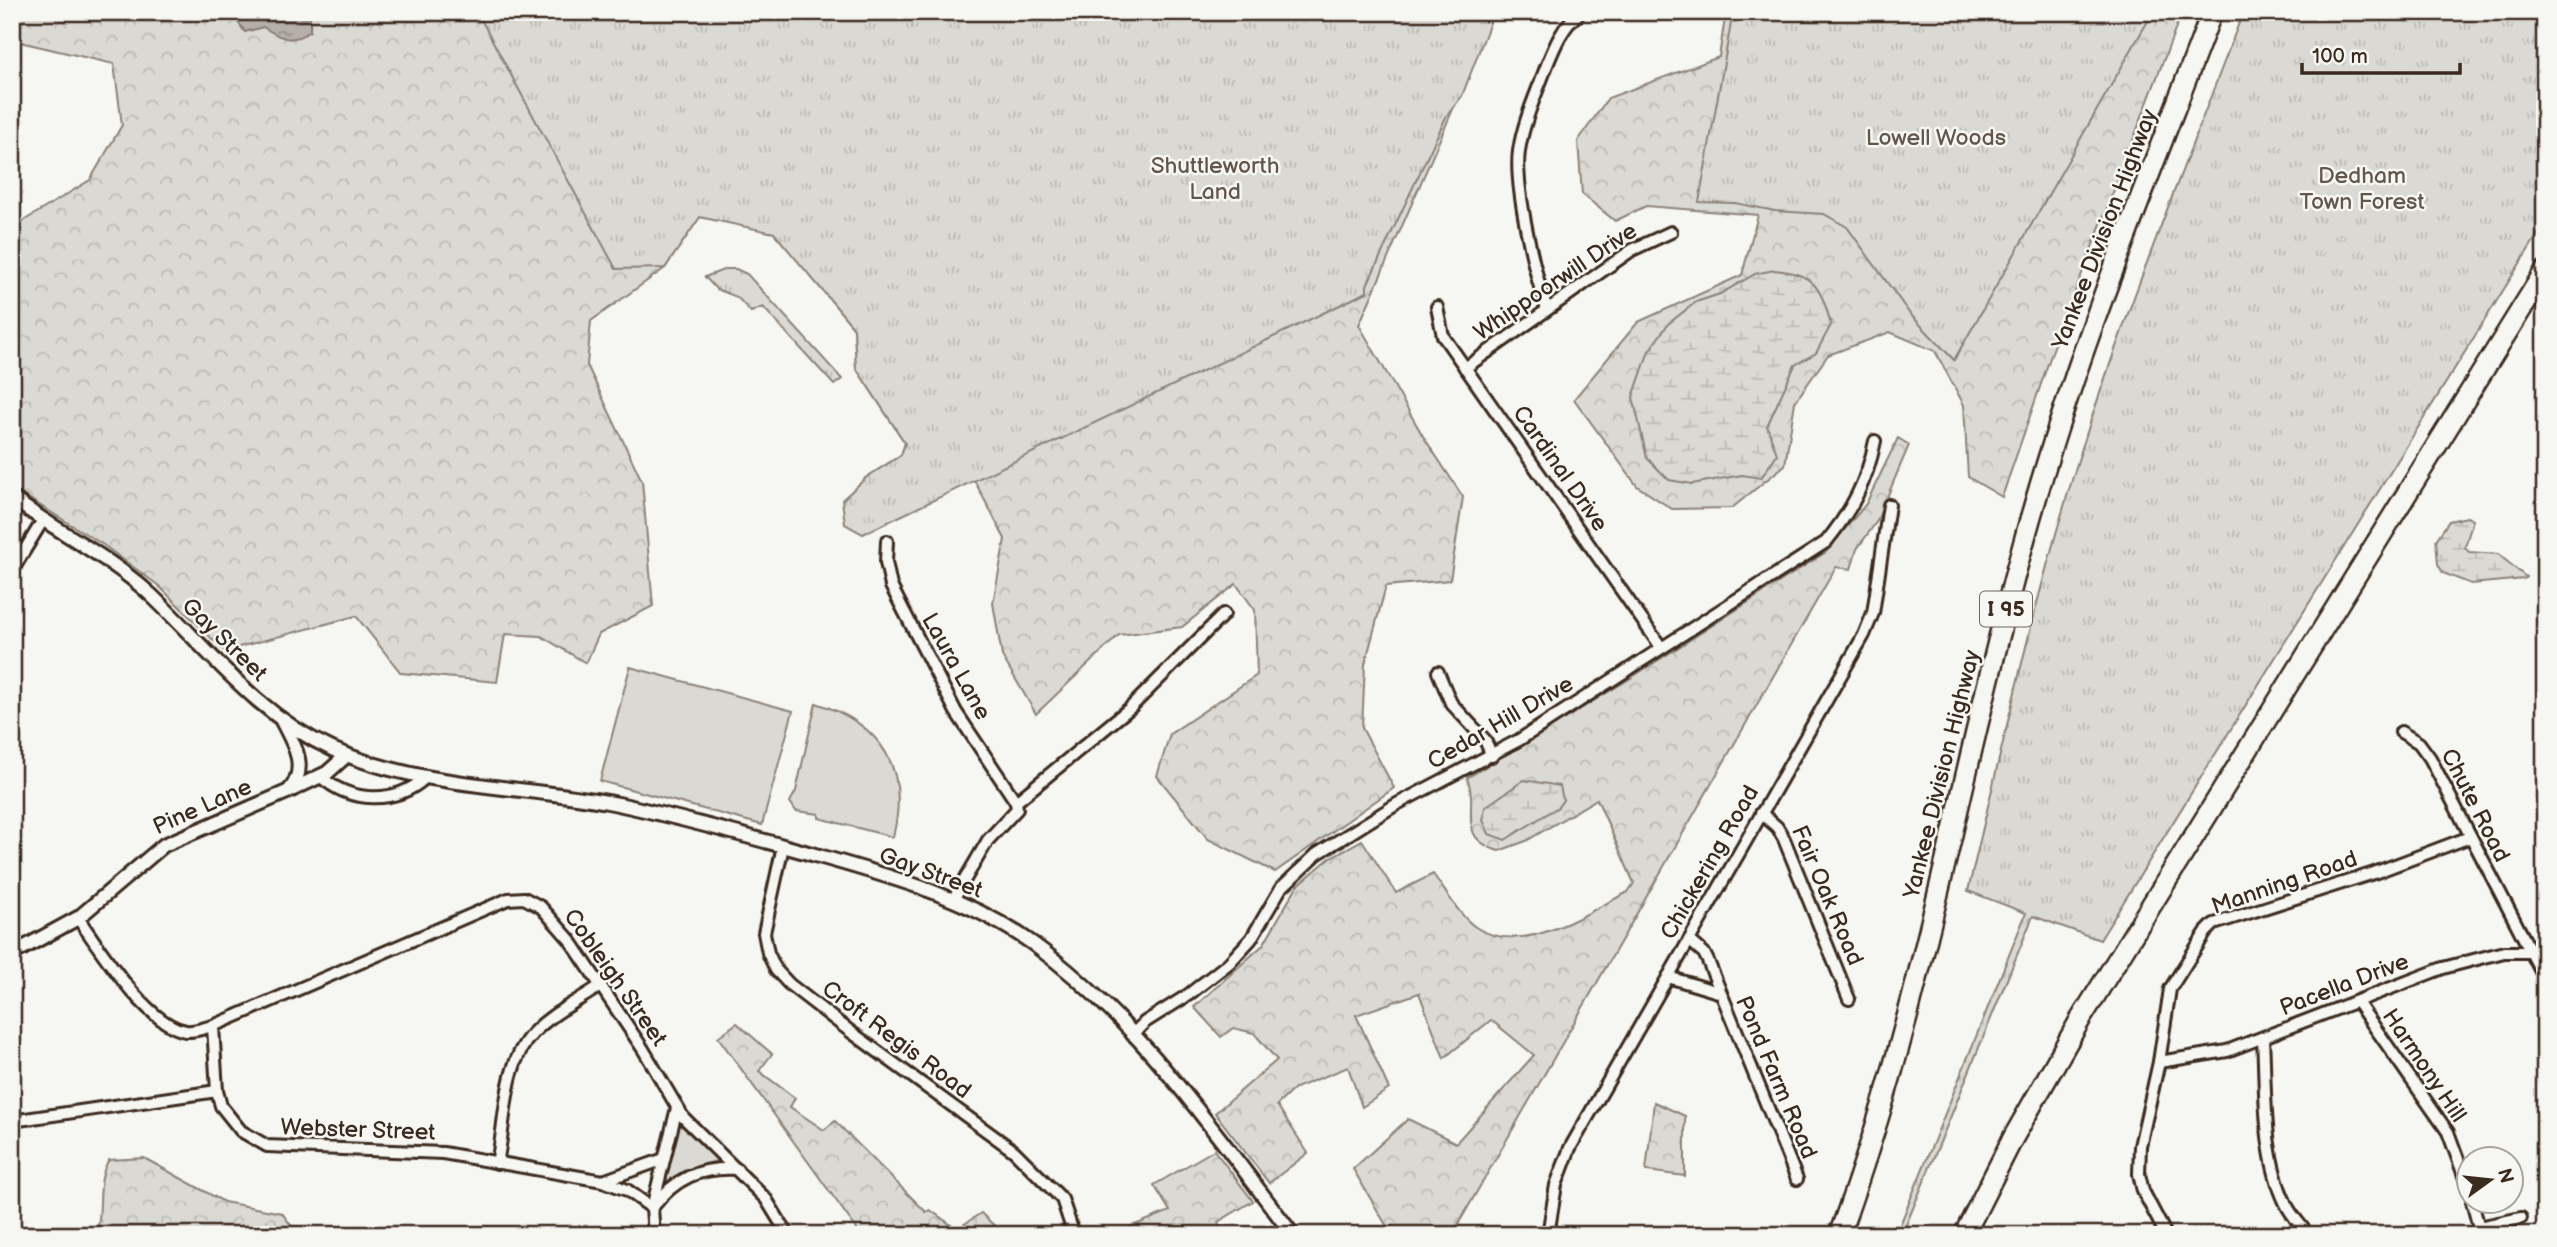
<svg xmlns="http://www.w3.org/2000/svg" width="2557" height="1247" font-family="'Balsamiq Sans',sans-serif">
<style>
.grass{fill:#dad9d3;stroke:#8a8278;stroke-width:2}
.forest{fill:url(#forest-crowns);stroke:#8a8278;stroke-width:2}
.wetland{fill:url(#wetland-marsh);stroke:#8a8278;stroke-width:2}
.park{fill:url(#park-tufts);stroke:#8a8278;stroke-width:2}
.water{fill:url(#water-ripples);stroke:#857a71;stroke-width:2}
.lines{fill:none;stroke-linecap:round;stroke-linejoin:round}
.minor-casing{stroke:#3b2a1e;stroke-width:16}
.tertiary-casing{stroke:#3b2a1e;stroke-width:18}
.motorway-casing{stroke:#3b2a1e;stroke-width:24}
.minor{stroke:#f6f6f2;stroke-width:10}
.tertiary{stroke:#f6f6f2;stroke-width:12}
.motorway{stroke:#f6f6f2;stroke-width:19}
.labels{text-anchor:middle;stroke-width:5;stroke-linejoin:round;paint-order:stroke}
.shield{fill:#f6f6f2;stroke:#73675e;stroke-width:2}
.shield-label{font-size:21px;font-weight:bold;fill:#3b2a1e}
.park-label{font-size:23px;fill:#63564b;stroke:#f6f6f2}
.street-label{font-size:23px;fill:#3b2a1e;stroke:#f6f6f2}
</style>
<defs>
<pattern id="forest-crowns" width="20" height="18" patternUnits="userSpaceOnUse" patternTransform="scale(1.75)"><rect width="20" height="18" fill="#dad9d3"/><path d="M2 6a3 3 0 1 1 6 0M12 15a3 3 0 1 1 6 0" fill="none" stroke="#bcbab5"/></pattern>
<pattern id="wetland-marsh" width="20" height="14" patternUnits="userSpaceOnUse" patternTransform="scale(1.75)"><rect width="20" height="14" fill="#dad9d3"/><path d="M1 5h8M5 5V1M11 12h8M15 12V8" fill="none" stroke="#bcbab5"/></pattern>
<pattern id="park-tufts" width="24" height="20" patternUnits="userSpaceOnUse" patternTransform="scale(1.75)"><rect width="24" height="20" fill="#dad9d3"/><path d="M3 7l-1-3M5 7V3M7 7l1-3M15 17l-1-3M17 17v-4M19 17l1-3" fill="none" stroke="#bcbab5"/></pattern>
<pattern id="water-ripples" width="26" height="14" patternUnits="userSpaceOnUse" patternTransform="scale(1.75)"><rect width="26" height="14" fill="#b6b0a9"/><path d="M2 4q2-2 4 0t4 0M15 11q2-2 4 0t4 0" fill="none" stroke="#958f89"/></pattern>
</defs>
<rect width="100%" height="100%" fill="#f6f6f2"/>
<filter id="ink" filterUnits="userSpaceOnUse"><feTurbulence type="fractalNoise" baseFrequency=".0143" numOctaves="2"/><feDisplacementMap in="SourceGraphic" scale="14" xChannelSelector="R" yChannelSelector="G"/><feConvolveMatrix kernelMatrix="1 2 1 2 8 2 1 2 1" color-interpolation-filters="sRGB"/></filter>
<g filter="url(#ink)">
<g class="grass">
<polygon points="630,667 793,711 762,825 600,781"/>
<path d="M 816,703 C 882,724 910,769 893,837 L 819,818 L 819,814 L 796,811 L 790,802 L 796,791 Z"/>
<polygon points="679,1124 704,1142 720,1160 685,1170 666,1182"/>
</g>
<g class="forest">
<polygon points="12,12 1496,12 1483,30 1460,93 1359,325 1423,436 1463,497 1450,580 1386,586 1365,664 1362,728 1394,788 1275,872 1208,839 1157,776 1170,734 1257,675 1255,610 1236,584 1182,627 1119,635 1036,714 1002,656 993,603 1005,539 971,474 867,477 901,455 905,443 856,368 854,328 774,232 700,217 665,268 591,321 587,365 642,481 653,606 599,634 586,663 541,636 505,634 497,682 401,673 356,616 224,651 159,586 102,544 12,488 12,228 90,180 122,125 114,64 16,41 12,35"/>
<polygon points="1726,12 2182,12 2052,352 2002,497 1968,477 1964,405 1935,351 1890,332 1828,355 1795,402 1785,465 1732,508 1672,509 1637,486 1574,399 1638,322 1742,275 1758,215 1646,206 1615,221 1582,194 1578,141 1608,98 1719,57"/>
<path d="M 1898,438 L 1909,445 L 1877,521 L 1857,549 L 1851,569 L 1836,567 L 1452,1235 L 1392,1235 L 1353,1169 L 1408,1119 L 1456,1143 L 1534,1055 L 1491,1020 L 1444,1058 L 1419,993 L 1356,1015 L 1389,1089 L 1362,1107 L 1348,1067 L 1295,1088 L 1277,1105 L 1308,1153 L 1269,1183 L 1215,1113 L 1277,1060 L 1254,1033 L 1233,1028 L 1221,1037 L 1194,1007 L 1263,945 L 1297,886 L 1331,857 L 1362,840 L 1396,893 L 1433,874 C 1445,890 1460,917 1477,928 C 1524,957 1586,913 1628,892 L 1634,883 L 1597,799 L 1526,841 L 1499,851 C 1454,837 1480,809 1467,778 L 1623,683 L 1826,552 L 1866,504 Z"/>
<polygon points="737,1023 772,1054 759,1071 795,1098 790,1107 824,1130 835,1121 926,1212 930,1210 957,1229 981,1213 1004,1235 861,1235 718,1037"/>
<polygon points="1654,1102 1685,1116 1685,1176 1646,1171"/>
<polygon points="1214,1150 1253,1201 1218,1222 1223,1235 1110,1235 1170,1211 1154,1185"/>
<path d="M 144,1158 L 224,1202 L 282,1213 L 298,1235 L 96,1235 C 104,1211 95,1180 109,1160 Z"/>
</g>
<g class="wetland">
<path d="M 1774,270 C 1815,273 1821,288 1831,325 L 1816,353 L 1795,365 L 1767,426 L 1777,454 L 1761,478 L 1742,475 L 1692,484 L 1669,480 L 1647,458 L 1633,397 L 1649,351 L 1668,324 L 1696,302 L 1720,294 L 1755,274 Z"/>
<polygon points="2467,517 2473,520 2465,547 2469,552 2498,554 2526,577 2524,579 2471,584 2443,573 2438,564 2436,540 2449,521"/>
<polygon points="1524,780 1560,786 1563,800 1558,807 1505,840 1489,834 1483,820 1485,807"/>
</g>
<g class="park">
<polygon points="477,12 1494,12 1462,96 1446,117 1367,285 1367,292 863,534 845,524 842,500 867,477 901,455 905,443 856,368 854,328 774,233 700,217 665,268 616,269"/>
<polygon points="1733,12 2153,12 1954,360 1910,314 1847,227 1824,214 1775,211 1735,203 1699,202"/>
<path d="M 2243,12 L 2545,12 L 2545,223 L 2100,940 L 2033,916 L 1902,1235 L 1896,1235 L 2026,913 L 1968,891 C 2001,754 2030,615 2072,480 C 2120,321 2185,167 2243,12 Z"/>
<polygon points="726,269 736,269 747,274 842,379 834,385 763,307 751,312 737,297 716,289 705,277"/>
</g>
<path class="water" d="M 231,12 L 268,12 L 278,18 L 287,12 L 310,12 L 310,31 C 291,44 282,39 263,27 L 245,32 Z"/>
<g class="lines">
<defs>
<g id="minor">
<polyline points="1437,307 1443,336 1661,647"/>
<path d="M 1547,309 C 1535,276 1514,185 1519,151 C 1523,123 1535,97 1545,70 C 1553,50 1562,25 1581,12"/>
<polyline points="1465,368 1632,250 1671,232"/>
<polyline points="887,541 886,562 891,586 956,712 1016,802 1017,809 988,840 954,898"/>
<polyline points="12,571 43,520"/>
<polyline points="1438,672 1451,703 1485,740 1492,756"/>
<polyline points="2401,732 2419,743 2430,758 2545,979"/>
<path d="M 320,776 C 350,803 395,805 425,778"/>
<polyline points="1016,802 1130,708 1224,614"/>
<polyline points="1761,813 1777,827 1784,839 1849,999"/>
<polyline points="783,846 764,933 768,953 776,970 789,984 851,1032 1014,1151 1062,1199 1074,1235"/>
<path d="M 78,918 C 100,949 147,1025 186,1031 C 194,1032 204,1028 213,1026"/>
<polyline points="1689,940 1704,953 1708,961 1797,1179"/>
<polyline points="1668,977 1718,992"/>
<polyline points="2357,1002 2448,1132 2470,1192"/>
<path d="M 1132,1035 L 1145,1022 L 1188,995 L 1229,963 L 1251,939 L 1281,888 L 1317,854 L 1397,804 L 1519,740 L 1826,542 C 1852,510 1867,481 1875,441"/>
<path d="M 2263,1038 C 2266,1091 2262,1155 2286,1204 C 2291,1215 2301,1225 2308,1235"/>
<polyline points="2159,1062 2227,1051 2443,968 2504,952 2545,952"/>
<polyline points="217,1091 213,1026 508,899 524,898 541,907 570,940 643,1049 683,1117 766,1199 788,1235"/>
<polyline points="12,1121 217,1091 221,1106 241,1131 267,1146 443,1153 603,1181 627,1190 652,1208 677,1108"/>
<path d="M 497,1163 C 506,1122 503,1064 533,1033 C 552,1013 578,1001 600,986"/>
<polyline points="603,1181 664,1159"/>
<polyline points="2472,1202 2481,1235"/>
<polyline points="2479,1227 2521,1218"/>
<path d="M 654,1235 L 652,1208 C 675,1178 700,1167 737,1169"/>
<polyline points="1548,1235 1556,1185 1570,1148 1864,635 1873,613 1889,505"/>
<polyline points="2166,1235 2143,1191 2139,1174 2140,1146 2159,1062 2170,989 2206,932 2214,924 2374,873 2470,837"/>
</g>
<g id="tertiary">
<path d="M 12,498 C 57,532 109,556 151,595 C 208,649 257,715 332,749 C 423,789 522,785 618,804 C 683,818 747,836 812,854 C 889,876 965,896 1032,943 C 1139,1020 1214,1132 1293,1235"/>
<path d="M 282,721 C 294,744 309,768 289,791"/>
<polyline points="12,954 78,918 164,845 287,792 327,773 347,755"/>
</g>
<g id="motorway">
<path d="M 1839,1235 C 1922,1011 1960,774 2023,545 C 2072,363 2145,188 2212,12"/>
<polyline points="1964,1235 2013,1138 2080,1020 2545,271"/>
</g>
</defs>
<use href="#minor" class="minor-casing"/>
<use href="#tertiary" class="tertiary-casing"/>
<use href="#motorway" class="motorway-casing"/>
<use href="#minor" class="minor"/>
<use href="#tertiary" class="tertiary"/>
<use href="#motorway" class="motorway"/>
</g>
</g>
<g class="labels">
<rect class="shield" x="1980" y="591.5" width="52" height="35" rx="5"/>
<g class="shield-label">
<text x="2006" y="616">I 95</text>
</g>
<g class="park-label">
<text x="1936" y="145">Lowell Woods</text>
<text x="1215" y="173">Shuttleworth<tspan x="1215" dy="26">Land</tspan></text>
<text x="2362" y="183">Dedham<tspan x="2362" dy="26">Town Forest</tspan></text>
</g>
<g class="street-label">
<text transform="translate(2104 229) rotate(-69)" y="8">Yankee Division Highway</text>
<text transform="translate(1555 281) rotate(-34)" y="8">Whippoorwill Drive</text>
<text transform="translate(1561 468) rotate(55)" y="8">Cardinal Drive</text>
<text transform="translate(225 639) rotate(44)" y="8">Gay Street</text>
<text transform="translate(957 666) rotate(61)" y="8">Laura Lane</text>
<text transform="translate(1500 722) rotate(-30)" y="8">Cedar Hill Drive</text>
<text transform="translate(1941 774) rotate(-76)" y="8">Yankee Division Highway</text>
<text transform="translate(2476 805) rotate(63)" y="8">Chute Road</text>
<text transform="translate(202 806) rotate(-24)" y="8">Pine Lane</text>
<text transform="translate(1709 862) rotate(-60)" y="8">Chickering Road</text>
<text transform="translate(931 872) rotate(20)" y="8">Gay Street</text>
<text transform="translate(2284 882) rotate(-19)" y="8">Manning Road</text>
<text transform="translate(1828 895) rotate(67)" y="8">Fair Oak Road</text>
<text transform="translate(616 977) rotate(55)" y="8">Cobleigh Street</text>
<text transform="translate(2344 984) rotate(-21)" y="8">Pacella Drive</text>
<text transform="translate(897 1039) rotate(37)" y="8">Croft Regis Road</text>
<text transform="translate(2425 1065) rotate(56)" y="8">Harmony Hill</text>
<text transform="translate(1777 1077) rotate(67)" y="8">Pond Farm Road</text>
<text transform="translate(358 1129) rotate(2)" y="8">Webster Street</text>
</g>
</g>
<rect width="2557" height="1247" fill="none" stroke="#f6f6f2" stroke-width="42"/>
<rect x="21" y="21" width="2515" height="1205" fill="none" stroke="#3b2a1e" stroke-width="2.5" filter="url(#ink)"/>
<g transform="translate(2490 1180) rotate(75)"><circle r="33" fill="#f6f6f2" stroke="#aba49d" stroke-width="2"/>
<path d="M0-5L12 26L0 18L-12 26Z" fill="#3b2a1e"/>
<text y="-10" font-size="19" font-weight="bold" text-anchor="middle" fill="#3b2a1e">N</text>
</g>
<path d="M2302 63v10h158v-10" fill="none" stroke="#3b2a1e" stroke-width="3.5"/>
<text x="2312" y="63" font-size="21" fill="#3b2a1e" stroke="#f6f6f2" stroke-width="5" paint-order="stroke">100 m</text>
</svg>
